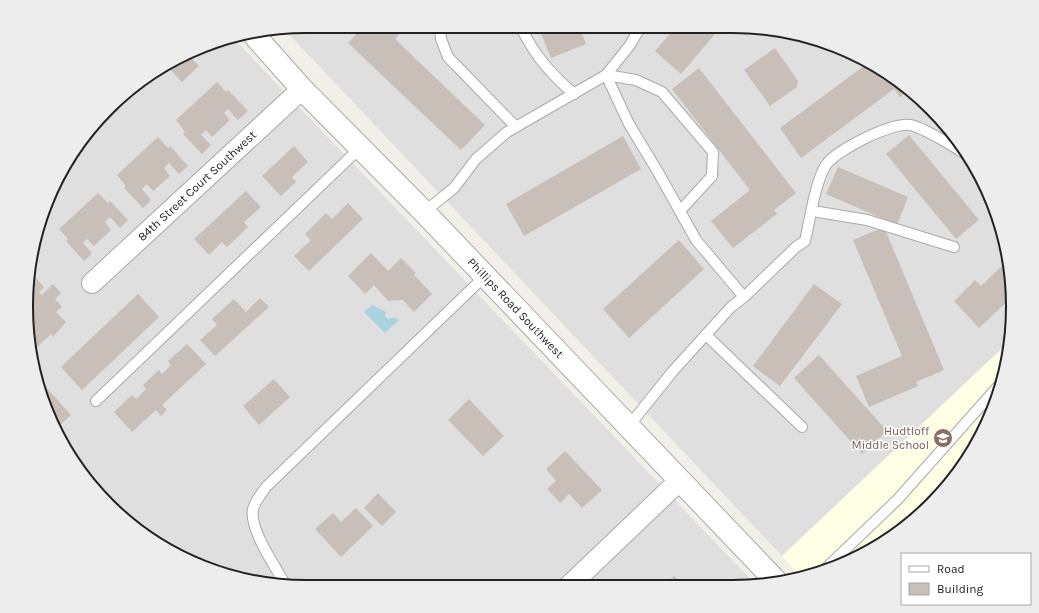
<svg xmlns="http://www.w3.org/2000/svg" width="1039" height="613" font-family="Karla,sans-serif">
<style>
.residential{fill:#e0dfdf}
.education{fill:#ffffe5}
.water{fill:#aad3df}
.building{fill:#c7bfb8}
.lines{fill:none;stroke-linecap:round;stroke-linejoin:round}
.service-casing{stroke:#a9a9a9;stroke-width:12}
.minor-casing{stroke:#a9a9a9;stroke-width:22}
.tertiary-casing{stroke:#a9a9a9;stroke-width:24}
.service{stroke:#fff;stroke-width:10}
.minor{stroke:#fff;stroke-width:20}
.tertiary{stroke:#fff;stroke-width:22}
.labels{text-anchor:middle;stroke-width:3;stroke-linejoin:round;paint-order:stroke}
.street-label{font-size:12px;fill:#222;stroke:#fff}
.education-label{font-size:12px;fill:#785e54;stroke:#fff;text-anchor:end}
.rim{fill:none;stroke:#222;stroke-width:2}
</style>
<rect width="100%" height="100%" fill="#f2efe9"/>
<g class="residential">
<polygon points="307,26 751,27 823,41 888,73 931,108 966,150 992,199 1008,252 1013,306 1010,341 782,556 285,30"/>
<polygon points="233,38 756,585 288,586 216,572 151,540 84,477 41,397 26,307 36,234 73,150 136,84 217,41"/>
</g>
<polygon class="education" points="1010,341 1008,361 992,414 966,462 931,505 873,549 822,572 801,577 782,556"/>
<polygon class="water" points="372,305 386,312 385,316 388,319 394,317 399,320 385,333 364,312"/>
<g class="building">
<polygon points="364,26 407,26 395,39 485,125 461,150 348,43"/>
<polygon points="538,26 579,26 586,44 551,58"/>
<polygon points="676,27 721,27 681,74 655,51"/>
<polygon points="775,48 798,81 797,87 770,106 744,70"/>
<polygon points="192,54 194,56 191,58 199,66 182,82 168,67"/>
<polygon points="868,63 888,73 901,83 907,92 900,97 894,89 801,158 780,128"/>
<polygon points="699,68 796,193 774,210 777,214 733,248 711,221 750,190 672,89"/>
<polygon points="217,82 226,92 228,90 248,111 238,120 228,109 224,113 230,120 212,137 206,130 201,135 211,145 202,154 183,134 185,132 176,120"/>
<polygon points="909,135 979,220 956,239 886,154"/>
<polygon points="623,136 641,169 524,236 506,204"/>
<polygon points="158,137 168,148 170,146 188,166 179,174 169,163 164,168 170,176 153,191 147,184 142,189 151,200 143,208 124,188 126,186 117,175"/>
<polygon points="294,146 308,162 292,177 296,182 281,196 262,176"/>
<polygon points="838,167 908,197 897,225 826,194"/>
<polygon points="246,191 261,207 244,222 248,227 227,247 222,242 209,255 194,239"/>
<polygon points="98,193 108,203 110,201 128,220 120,228 110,217 105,222 111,230 94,246 87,239 83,243 92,253 84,261 66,241 68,239 59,229"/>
<polygon points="348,203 363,219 309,271 294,256 311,240 305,234 326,213 332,219"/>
<polygon points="44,215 47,218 39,226"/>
<polygon points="884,227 944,370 916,382 918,386 869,407 856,376 902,356 853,240"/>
<polygon points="679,240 704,269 629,338 603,309"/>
<polygon points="371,253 388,271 401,258 416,273 414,275 432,294 414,312 403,300 388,301 374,285 365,294 348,276"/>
<polygon points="1008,260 1012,297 979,328 954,301 975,280 981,286"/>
<polygon points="36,278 44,287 39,292 42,295 53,284 61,293 55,299 62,307 56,312 66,322 53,337 51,334 33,351 26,307 29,282 31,283"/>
<polygon points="814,284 842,304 780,386 753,366"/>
<polygon points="138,294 159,317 82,390 61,367"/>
<polygon points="260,298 269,307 215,356 200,340 217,325 212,319 234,299 246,312"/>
<polygon points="187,344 206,364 162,405 167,410 161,416 156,410 132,432 114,412 132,395 136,399 146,389 143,385 159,370 162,374 171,365 168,361"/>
<polygon points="819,355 887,431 862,454 794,378"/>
<polygon points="274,379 290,397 259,425 243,406"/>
<polygon points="44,385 71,415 57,428 41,397 40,389"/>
<polygon points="469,399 504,436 483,456 448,420"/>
<polygon points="565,451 602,490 582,508 569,494 560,503 547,489 556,481 546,469"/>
<polygon points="80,469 97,488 96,489 84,477"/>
<polygon points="378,493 396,512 382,526 364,508"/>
<polygon points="356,508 373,526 341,557 315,529 333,513 341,522"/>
<polygon points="674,576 685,586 664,586"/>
<polygon points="642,580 647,586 634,586"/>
</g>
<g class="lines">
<defs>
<g id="service">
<polyline points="440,26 441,39 448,57 516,127"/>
<path d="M 520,26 C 536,57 548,71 574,94"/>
<polyline points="606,75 629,124 658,172 696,240 744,297"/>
<polyline points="606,75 636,80 662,92 713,152 712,176 680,211"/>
<polyline points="813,211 867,220 954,247"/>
<polyline points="424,212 454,188 476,159 507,132 606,75 630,45 641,26"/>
<polyline points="706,335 802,427"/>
<polyline points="96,401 361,147"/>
<path d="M 628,427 L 673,371 L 731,307 L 744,297 L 796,247 L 805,241 C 810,220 815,182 826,165 C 836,150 892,122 910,125 C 922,127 959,149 969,157"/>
<polyline points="822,572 898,499 1001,383"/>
<path d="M 286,586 C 276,567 249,530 253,509 C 255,501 262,493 266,487 L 485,276"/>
</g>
<g id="minor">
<path id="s1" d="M 92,283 L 302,89"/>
<polyline points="569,586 679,481"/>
</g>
<g id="tertiary">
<path id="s2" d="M 254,35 L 302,89 L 424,212 L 776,581"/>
</g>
</defs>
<use href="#service" class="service-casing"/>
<use href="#minor" class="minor-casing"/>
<use href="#tertiary" class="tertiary-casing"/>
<use href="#service" class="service"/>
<use href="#minor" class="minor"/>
<use href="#tertiary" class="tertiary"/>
</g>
<defs>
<symbol id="school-disc" viewBox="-11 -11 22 22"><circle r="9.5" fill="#8d6e63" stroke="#fff"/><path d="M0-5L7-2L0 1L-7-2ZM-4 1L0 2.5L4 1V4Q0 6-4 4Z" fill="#fff"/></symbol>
</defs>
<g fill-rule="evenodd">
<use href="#school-disc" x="932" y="427" width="22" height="22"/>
</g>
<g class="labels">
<g class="street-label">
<text dy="4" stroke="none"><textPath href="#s1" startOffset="143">84th Street Court Southwest</textPath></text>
<text dy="4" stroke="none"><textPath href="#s2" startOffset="378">Phillips Road Southwest</textPath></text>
</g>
<g class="education-label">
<text x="929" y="435">Hudtloff<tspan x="929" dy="14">Middle School</tspan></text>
</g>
</g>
<path d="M0 0H1039V613H0ZM306 33H733A273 273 0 0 1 1006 306V307A273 273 0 0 1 733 580H306A273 273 0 0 1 33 307V306A273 273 0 0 1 306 33Z" fill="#ededed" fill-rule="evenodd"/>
<path class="rim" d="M306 33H733A273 273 0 0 1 1006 306V307A273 273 0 0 1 733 580H306A273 273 0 0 1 33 307V306A273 273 0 0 1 306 33Z"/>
<rect x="901" y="553" width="130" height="52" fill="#ffffff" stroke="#a7a7a7"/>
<rect x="909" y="566" width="20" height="6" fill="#ffffff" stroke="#a7a7a7"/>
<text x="937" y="573" font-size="12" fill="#222222">Road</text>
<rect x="909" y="583" width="20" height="12" fill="#c7bfb8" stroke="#a7a7a7"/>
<text x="937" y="593" font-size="12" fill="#222222">Building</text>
</svg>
